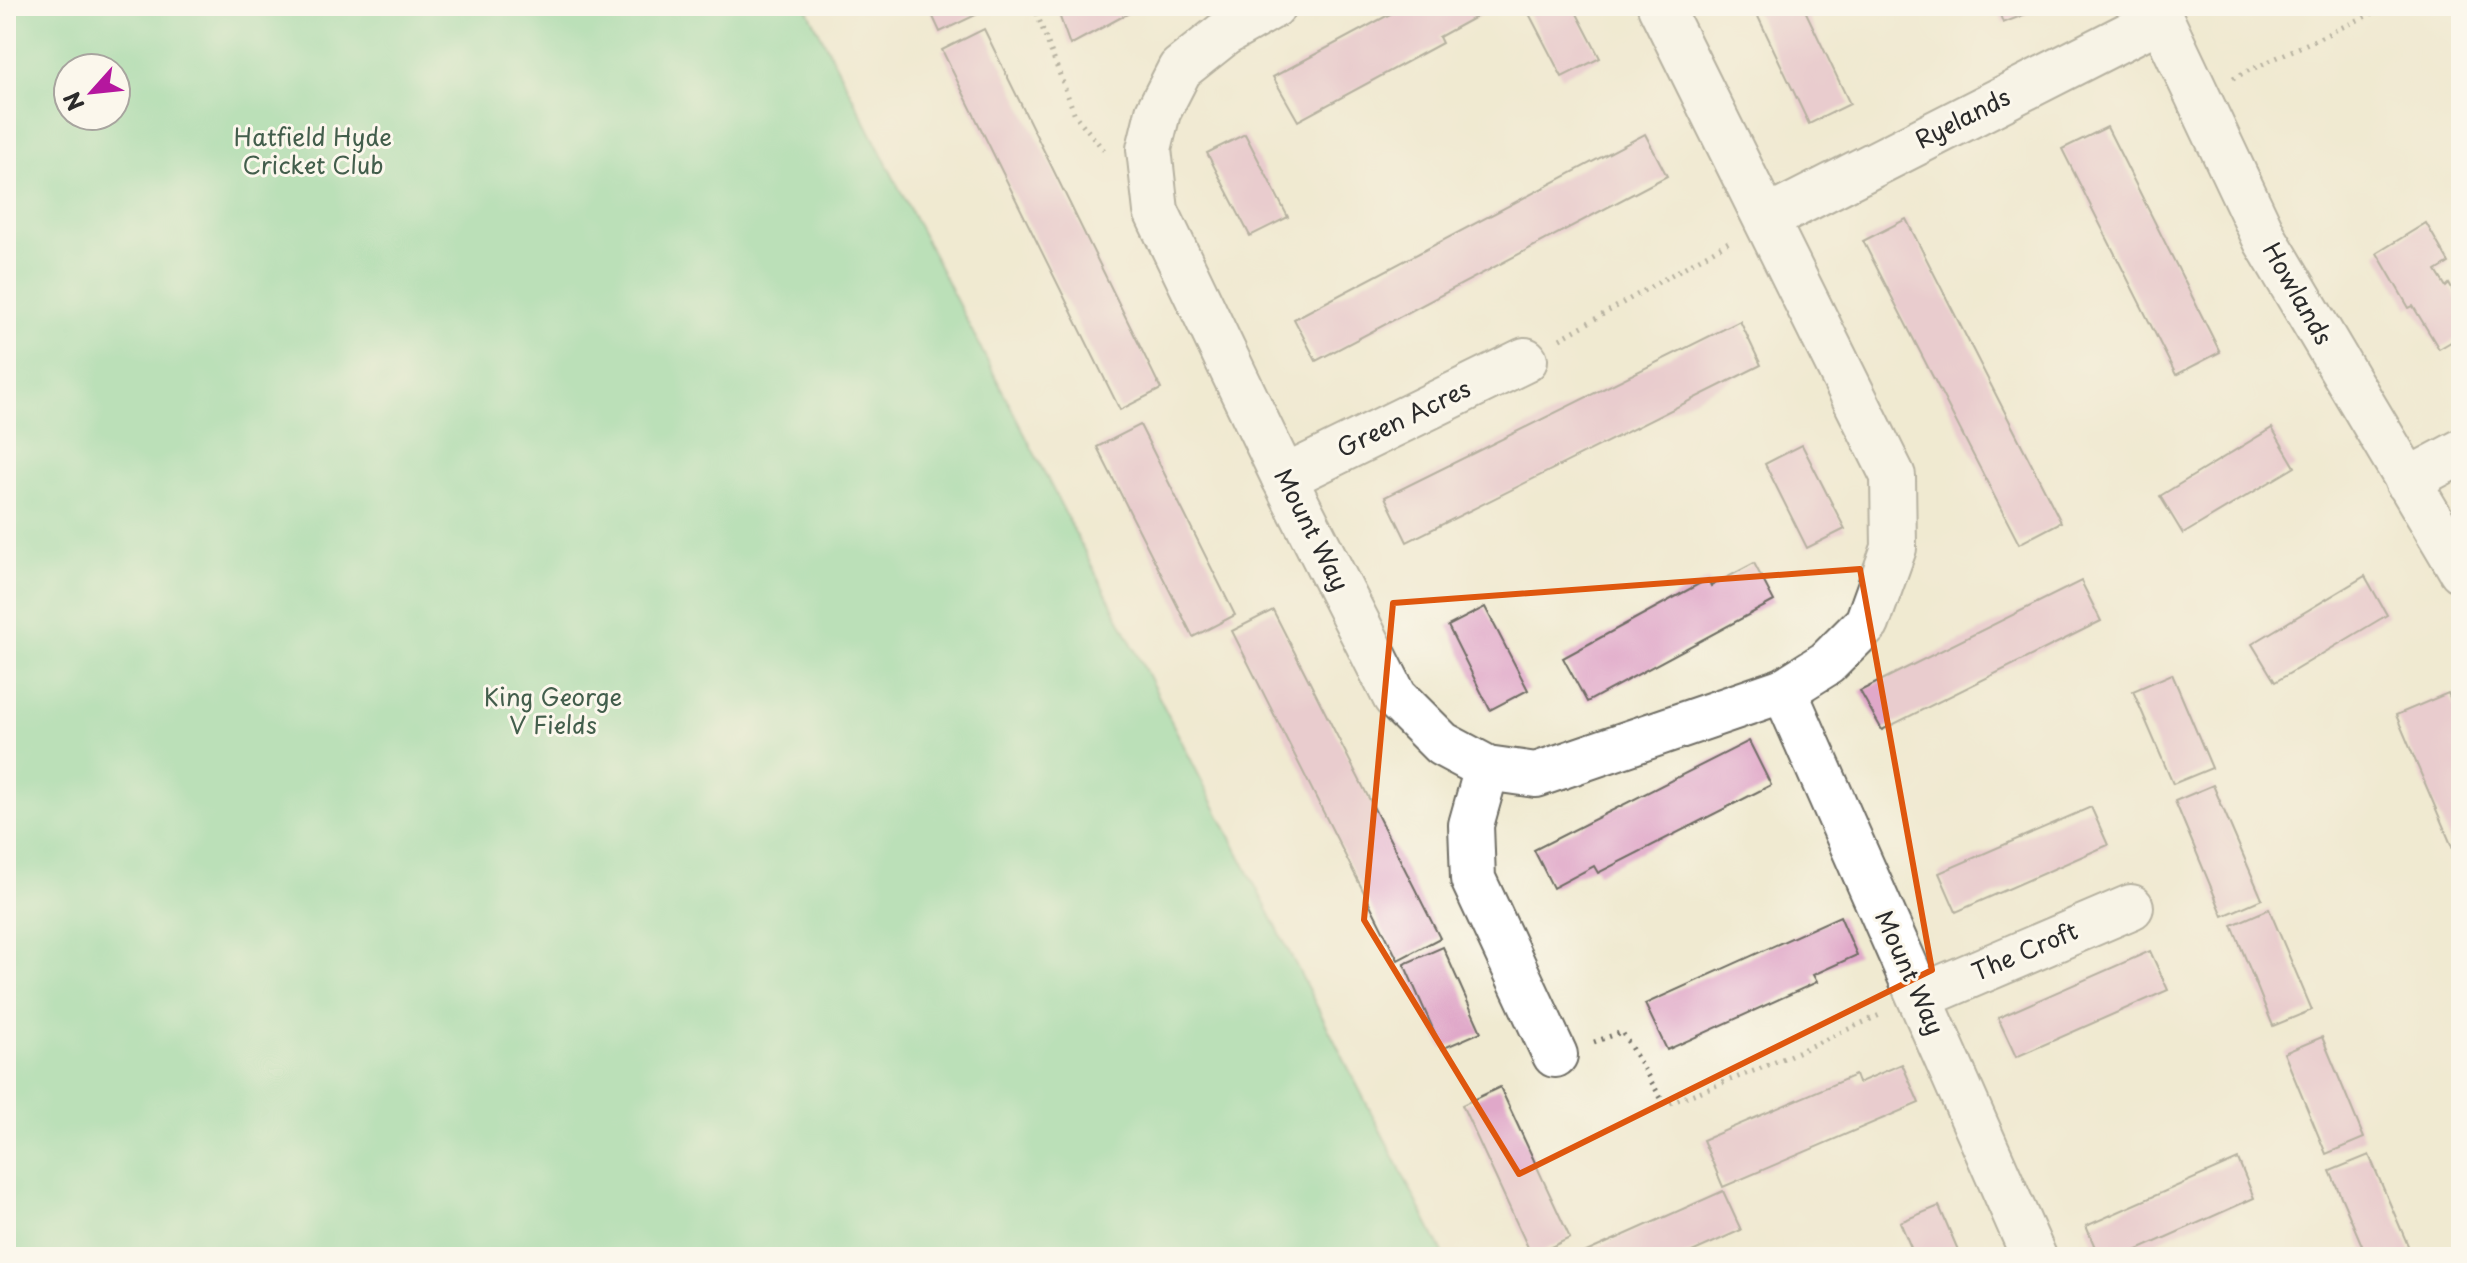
<svg xmlns="http://www.w3.org/2000/svg" width="2467" height="1263" font-family="'Playpen Sans',sans-serif">
<style>
.green{fill:#7ad49a;stroke:#528062;stroke-width:2;fill-rule:evenodd}
.building{fill:#e0a8c9}
.lines{fill:none;stroke-linecap:round;stroke-linejoin:round}
.street-casing{stroke:#706e65;stroke-width:48}
.secondary-casing{stroke:#706e65;stroke-width:48}
.path{stroke:#706e65;stroke-width:5;stroke-dasharray:2 6;stroke-linecap:butt}
.street{stroke:#fff;stroke-width:44}
.secondary{stroke:#fff;stroke-width:44}
.marked{fill:none;stroke:#df570e;stroke-width:6;stroke-linejoin:round}
.labels{text-anchor:middle;stroke-width:6;stroke-linejoin:round;paint-order:stroke}
.street-label{font-size:24px;fill:#2b2b2b;stroke:#fbf7ec}
.park-label{font-size:24px;fill:#435e4c;stroke:#fbf7ec}
</style>
<rect width="100%" height="100%" fill="#fbf7ec"/>
<filter id="ink" filterUnits="userSpaceOnUse"><feTurbulence type="fractalNoise" baseFrequency=".0125" numOctaves="2"/><feDisplacementMap in="SourceGraphic" scale="16" xChannelSelector="R" yChannelSelector="G"/><feConvolveMatrix kernelMatrix="1 2 1 2 8 2 1 2 1" color-interpolation-filters="sRGB"/></filter>
<filter id="wash" filterUnits="userSpaceOnUse"><feTurbulence type="fractalNoise" baseFrequency=".006" numOctaves="4" result="noise"/><feDisplacementMap in="SourceGraphic" scale="32" xChannelSelector="R" yChannelSelector="G"/><feGaussianBlur stdDeviation="1.8" result="paint"/><feColorMatrix in="noise" values="0 0 0 0 0 0 0 0 0 0 0 0 0 0 0 0 0 1.4 0 .05"/><feComposite in="paint" operator="in"/></filter>
<g filter="url(#wash)">
<rect width="100%" height="100%" fill="#f0ead1"/>
<path class="green" d="M 6,6 L 806,6 L 1445,1257 L 6,1257 ZM 116,68 L 116,116 L 68,116 L 68,68 Z"/>
<g id="blocks">
<g class="building">
<polygon points="928,6 982,6 984,11 940,32"/>
<polygon points="1056,6 1142,6 1070,45"/>
<polygon points="1405,6 1477,6 1481,14 1439,37 1442,43 1298,121 1273,77"/>
<polygon points="1525,6 1573,6 1600,58 1562,77"/>
<polygon points="1753,6 1803,6 1850,104 1809,124"/>
<polygon points="1997,6 2047,6 2003,23"/>
<polygon points="984,29 1161,389 1120,410 942,50"/>
<polygon points="2107,127 2220,352 2176,375 2062,149"/>
<polygon points="1245,134 1288,217 1250,236 1207,153"/>
<polygon points="1645,134 1667,176 1316,361 1294,319"/>
<polygon points="1906,219 2061,522 2019,544 1863,241"/>
<polygon points="2426,223 2449,263 2436,271 2446,287 2449,284 2461,305 2461,336 2439,349 2413,306 2409,308 2377,253"/>
<polygon points="1740,321 1761,365 1407,542 1385,497"/>
<polygon points="1140,425 1235,615 1193,637 1097,447"/>
<polygon points="2272,428 2295,467 2183,534 2160,496"/>
<polygon points="1802,445 1845,529 1807,548 1765,464"/>
<polygon points="1754,563 1774,601 1587,702 1563,658 1708,579 1711,586"/>
<polygon points="2365,576 2387,615 2275,682 2252,644"/>
<polygon points="2081,581 2101,621 1882,730 1860,691"/>
<polygon points="1485,607 1528,690 1490,710 1448,626"/>
<polygon points="1273,610 1440,938 1398,960 1232,631"/>
<polygon points="2172,674 2212,768 2173,784 2133,691"/>
<polygon points="2448,693 2461,722 2461,868 2396,715"/>
<polygon points="1749,741 1771,785 1598,873 1594,866 1553,888 1534,850"/>
<polygon points="2213,785 2262,899 2223,916 2175,801"/>
<polygon points="2091,807 2108,845 1956,912 1939,873"/>
<polygon points="2269,909 2312,1010 2273,1026 2232,925"/>
<polygon points="1840,916 1857,955 1813,975 1817,982 1667,1050 1645,1004"/>
<polygon points="1443,947 1481,1032 1442,1049 1404,964"/>
<polygon points="2150,951 2168,990 2016,1057 1998,1018"/>
<polygon points="2322,1037 2364,1138 2326,1154 2284,1053"/>
<polygon points="1902,1064 1919,1103 1723,1187 1703,1140 1855,1075 1858,1083"/>
<polygon points="1500,1087 1570,1238 1532,1256 1462,1105"/>
<polygon points="2369,1155 2413,1257 2367,1257 2330,1171"/>
<polygon points="2238,1159 2254,1198 2122,1257 2099,1257 2086,1226"/>
<polygon points="1723,1191 1741,1230 1681,1257 1575,1257"/>
<polygon points="1939,1206 1961,1257 1915,1257 1900,1222"/>
</g>
</g>
</g>
<g filter="url(#ink)">
<use href="#blocks" fill-opacity="0" stroke="#706e65" stroke-width="2"/>
<g class="lines">
<defs>
<g id="street">
<polyline points="1273,6 1224,34 1180,69 1158,112 1149,149 1156,211 1284,478 1395,697 1442,744 1487,768 1536,775 1784,690 1827,663 1867,623 1894,548 1893,476 1660,6"/>
<polyline points="1767,219 2160,19"/>
<polyline points="1284,478 1525,360"/>
<polyline points="2407,481 2461,452"/>
<polyline points="1784,690 2034,1257"/>
<polyline points="1487,768 1471,825 1473,879 1555,1055"/>
<polyline points="1920,997 2131,907"/>
</g>
<polyline id="secondary" points="2155,6 2266,241 2461,570"/>
</defs>
<use href="#street" class="street-casing"/>
<use href="#secondary" class="secondary-casing"/>
<g class="path">
<polyline points="1034,6 1075,115 1107,154"/>
<polyline points="2233,78 2388,6"/>
<polyline points="1560,339 1732,240"/>
<polyline points="1594,1042 1622,1032 1665,1105 1764,1067 1882,1014"/>
</g>
<use href="#street" class="street"/>
<use href="#secondary" class="secondary"/>
</g>
</g>
<path d="M0 0H2467V1263H0ZM 1860,569 L 1932,970 L 1519,1174 L 1364,920 L 1393,603 Z" fill="#f0ead1" fill-opacity=".55" fill-rule="evenodd"/>
<path class="marked" d="M 1860,569 L 1932,970 L 1519,1174 L 1364,920 L 1393,603 Z"/>
<g class="labels">
<g class="street-label">
<text transform="translate(1963 119) rotate(-27)" y="8">Ryelands</text>
<text transform="translate(2297 294) rotate(60)" y="8">Howlands</text>
<text transform="translate(1404 419) rotate(-26)" y="8">Green Acres</text>
<text transform="translate(1311 530) rotate(63)" y="8">Mount Way</text>
<text transform="translate(2025 952) rotate(-23)" y="8">The Croft</text>
<text transform="translate(1909 973) rotate(66)" y="8">Mount Way</text>
</g>
<g class="park-label">
<text x="313" y="146">Hatfield Hyde<tspan x="313" dy="28">Cricket Club</tspan></text>
<text x="553" y="706">King George<tspan x="553" dy="28">V Fields</tspan></text>
</g>
</g>
<rect width="2467" height="1263" fill="none" stroke="#fbf7ec" stroke-width="32"/>
<g transform="translate(92 92) rotate(243)"><circle r="38" fill="#fbf7ec" stroke="#a8a59f" stroke-width="2"/>
<path d="M0-6L14 30L0 20L-14 30Z" fill="#b5179e"/>
<text y="-12" font-size="22" font-weight="bold" text-anchor="middle" fill="#2b2b2b">N</text>
</g>
</svg>
